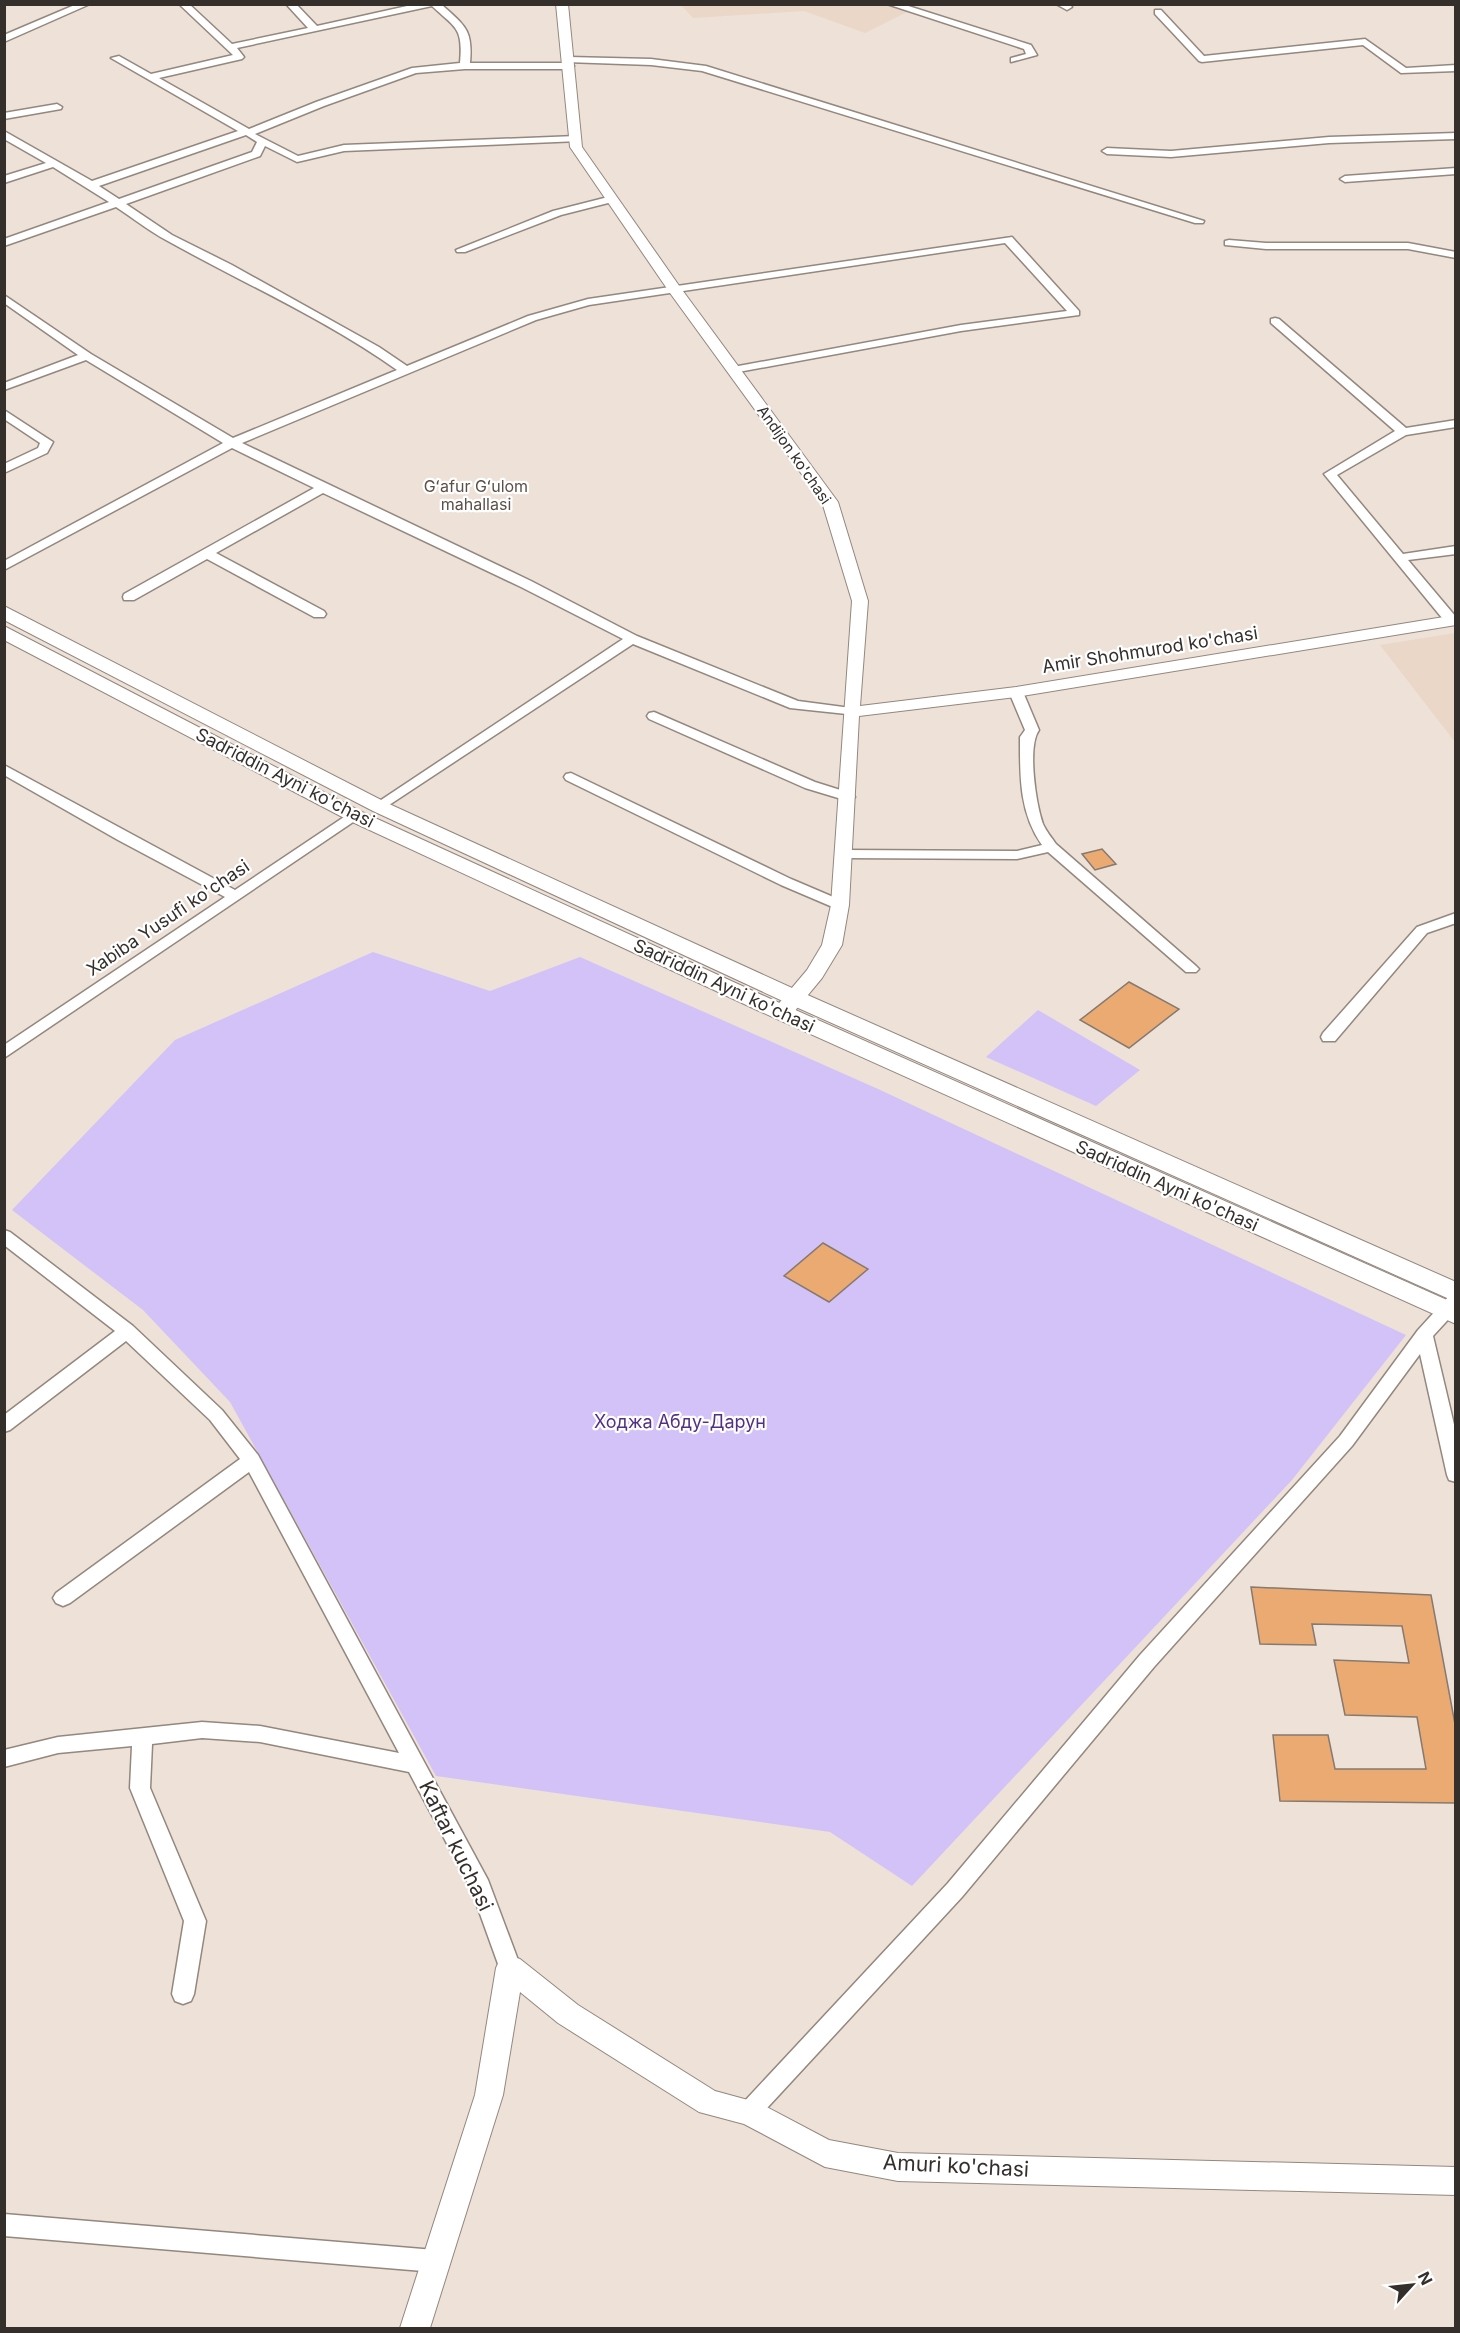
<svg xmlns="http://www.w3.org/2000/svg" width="1460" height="2333" font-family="Inter,sans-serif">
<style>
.built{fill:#ead7c7}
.green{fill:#d3c2f7}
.building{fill:#ebaa72;stroke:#857970;stroke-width:1.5}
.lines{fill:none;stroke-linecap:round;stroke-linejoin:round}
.minor-casing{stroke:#93877e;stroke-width:3}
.tertiary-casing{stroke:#93877e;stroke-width:2}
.secondary-casing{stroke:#93877e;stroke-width:2}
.minor{fill:#fff;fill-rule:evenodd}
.tertiary{fill:#fff;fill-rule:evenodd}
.secondary{fill:#fff;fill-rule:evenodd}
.labels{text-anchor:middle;stroke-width:4.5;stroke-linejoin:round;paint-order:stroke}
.far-street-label{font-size:15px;fill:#342f2b;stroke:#fff}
.far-neighbourhood-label{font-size:16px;fill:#5b5047;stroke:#fff}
.street-label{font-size:18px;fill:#342f2b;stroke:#fff}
.park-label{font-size:18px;fill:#533084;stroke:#fff}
.near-street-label{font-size:21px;fill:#342f2b;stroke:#fff}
</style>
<rect width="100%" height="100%" fill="#eee1d7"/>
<g class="built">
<polygon points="887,4 909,11 865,33 804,11 693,18 681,5"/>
<polygon points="1455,633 1456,633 1455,742 1380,645"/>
</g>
<g class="green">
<polygon points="373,952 490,991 580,957 878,1089 1406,1335 1292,1480 912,1886 830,1832 436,1776 230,1402 143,1310 12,1210 175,1040"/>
<polygon points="1038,1010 1140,1070 1096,1106 986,1057"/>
</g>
<g class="building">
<polygon points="1102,849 1116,864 1095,870 1082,854"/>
<polygon points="1129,982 1179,1009 1129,1048 1080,1020"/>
<polygon points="823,1243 868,1269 829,1302 784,1276"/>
<polygon points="1251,1587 1431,1595 1455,1724 1455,1803 1280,1801 1273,1735 1328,1735 1335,1769 1426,1769 1417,1717 1345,1715 1334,1660 1409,1663 1402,1626 1312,1624 1316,1645 1260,1644"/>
</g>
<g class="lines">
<defs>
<g id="minor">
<polygon points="77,4 90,4 4,42 4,35"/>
<path d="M 179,4 L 189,4 L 232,44 L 308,28 L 286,4 L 296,4 L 317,26 L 416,4 L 441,4 C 465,26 473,29 470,63 L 569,63 L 574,66 L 569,69 L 465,69 L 416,73 L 324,106 L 255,134 L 298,156 L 344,145 L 576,136 L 580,137 L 580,141 L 344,151 L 297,162 L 265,146 L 260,156 L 126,204 L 172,235 L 232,265 L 379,347 L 407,366 L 528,316 L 588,299 L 1012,237 L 1079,311 L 1079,315 L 961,331 L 733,373 L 727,370 L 733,367 L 961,325 L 1067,311 L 1005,243 L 589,305 L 536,320 L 242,443 L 531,581 L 637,636 L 798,701 L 851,708 L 856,709 L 858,712 L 856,715 L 790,708 L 633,644 L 380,811 L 373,807 L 375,804 L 623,639 L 521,587 L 323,493 L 216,553 L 324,611 L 326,614 L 324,617 L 314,617 L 207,559 L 134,600 L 124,600 L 123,597 L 124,594 L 314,488 L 232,448 L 4,570 L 4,561 L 223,443 L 86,360 L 4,390 L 4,383 L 78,355 L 4,303 L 4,295 L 91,354 L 233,438 L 397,370 C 325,319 243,283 166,240 C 149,231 133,218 116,207 L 4,246 L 4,239 L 109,202 L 53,167 L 4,183 L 4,176 L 46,163 L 4,139 L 4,131 L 92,181 L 238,131 L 111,58 L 119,56 L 151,74 L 233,55 ZM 432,6 C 457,29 463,28 460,63 L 412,68 L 316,102 L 249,129 L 159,78 L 242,59 L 244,57 L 237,48 ZM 246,135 L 257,142 L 252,152 L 119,199 L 99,186 Z"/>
<polygon points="887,4 902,4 1031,45 1037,55 1011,62 1011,58 1026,54 1024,49"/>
<polygon points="1056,4 1069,4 1072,7 1067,10"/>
<polygon points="1155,10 1161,10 1204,56 1365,39 1406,68 1456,65 1456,71 1401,73 1363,45 1202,62 1199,61 1155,14"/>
<polygon points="569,57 651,59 706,66 1204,221 1203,223 1195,223 702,71 651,65 566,62 564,60"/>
<polygon points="57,104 62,107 61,109 4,119 4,113"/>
<polygon points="1456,133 1456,139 1329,143 1171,157 1107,154 1102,151 1107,148 1171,151 1329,137"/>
<polygon points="1456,168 1456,174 1345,182 1340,179 1345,176"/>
<polygon points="612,196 617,199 616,201 561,215 465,252 457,252 456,250 553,211"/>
<polygon points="1229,240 1266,243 1408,243 1456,252 1456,258 1408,249 1266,249 1225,245 1225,241"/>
<polygon points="1275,318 1279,319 1406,428 1456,420 1456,427 1406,435 1337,475 1403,554 1456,546 1456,554 1408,560 1456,617 1456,624 1447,624 1324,474 1395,431 1271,323 1271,319"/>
<polygon points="4,410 53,442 47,453 4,473 4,464 38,448 40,443 4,419"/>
<path d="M 1016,688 L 1023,692 L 1039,730 C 1027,747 1036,804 1043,824 C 1046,831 1052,838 1056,844 L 1196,966 L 1199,969 L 1196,972 L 1186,972 L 1048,852 L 1017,859 L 844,858 L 837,854 L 844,850 L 1017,851 L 1042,845 C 1019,812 1020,776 1020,737 L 1025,730 L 1009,692 Z"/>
<polygon points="654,712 815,782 853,794 855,797 848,801 805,788 649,719 647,716 649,713"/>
<polygon points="4,765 235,890 350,813 360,813 362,816 4,1058 4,1045 225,897 118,840 4,775"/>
<polygon points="571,773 791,879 845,902 847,905 840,910 835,908 781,885 566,780 564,777 566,774"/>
<polygon points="1456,913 1456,923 1427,933 1335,1041 1323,1041 1321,1037 1323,1033 1417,927"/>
<polygon points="4,1230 10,1232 133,1326 222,1410 258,1455 488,1880 521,1968 518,1975 510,1978 502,1975 471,1889 409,1772 260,1742 202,1738 152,1744 150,1788 206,1921 194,1994 191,2001 183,2004 175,2001 172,1994 184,1921 130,1788 132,1746 58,1753 4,1767 4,1750 58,1737 202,1722 260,1726 399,1753 249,1472 70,1603 63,1606 56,1603 53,1598 56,1593 240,1459 210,1420 126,1341 10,1430 4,1432 4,1415 115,1331 4,1245"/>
<polygon points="1456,1293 1456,1311 1433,1336 1456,1433 1456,1482 1449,1480 1447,1475 1420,1354 1352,1446 1154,1667 962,1897 757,2119 749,2123 741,2119 738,2112 741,2105 948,1883 1140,1655 1340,1436 1418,1330 1450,1295"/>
<polygon points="4,2214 435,2250 443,2253 447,2261 443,2269 435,2272 4,2236"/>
</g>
<g id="tertiary">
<polygon points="556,4 568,4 582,147 680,287 838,502 868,601 860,706 1016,687 1456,615 1456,625 1016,697 859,716 849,905 842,945 822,978 789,1018 782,1019 775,1018 772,1013 775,1008 807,970 822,945 831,905 852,601 822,502 670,293 570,147"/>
<polygon points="510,1956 520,1959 578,2005 715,2091 759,2103 829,2140 898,2153 1456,2167 1456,2195 898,2181 825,2167 744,2124 699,2112 558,2023 520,1992 503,2095 430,2328 400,2328 475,2095 496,1968 500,1959"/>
</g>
<g id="secondary">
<polygon points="4,606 387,803 803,993 1456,1282 1456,1302 787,1003 373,811 4,620"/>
<polygon points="4,626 362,812 773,1000 1456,1304 1456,1324 757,1010 348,820 4,640"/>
</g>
</defs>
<use href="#minor" class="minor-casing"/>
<use href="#tertiary" class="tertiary-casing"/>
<use href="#secondary" class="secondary-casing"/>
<use href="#minor" class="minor"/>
<use href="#tertiary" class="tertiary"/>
<use href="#secondary" class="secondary"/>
</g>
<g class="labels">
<g class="far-street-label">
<text transform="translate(794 455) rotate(55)" y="5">Andijon ko'chasi</text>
</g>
<g class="far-neighbourhood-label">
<text x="476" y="492">Gʻafur Gʻulom<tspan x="476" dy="18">mahallasi</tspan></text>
</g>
<g class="street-label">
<text transform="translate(1150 650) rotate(-9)" y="6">Amir Shohmurod ko'chasi</text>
<text transform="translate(285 778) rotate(27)" y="6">Sadriddin Ayni ko'chasi</text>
<text transform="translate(168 918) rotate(-34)" y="6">Xabiba Yusufi ko'chasi</text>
<text transform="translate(724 986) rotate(25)" y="6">Sadriddin Ayni ko'chasi</text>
<text transform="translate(1167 1186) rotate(24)" y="6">Sadriddin Ayni ko'chasi</text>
</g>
<g class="park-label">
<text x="680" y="1428">Ходжа Абду-Дарун</text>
</g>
<g class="near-street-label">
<text transform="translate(456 1846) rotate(64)" y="7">Kaftar kuchasi</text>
<text transform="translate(956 2166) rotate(3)" y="7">Amuri ko'chasi</text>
</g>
</g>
<rect width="1460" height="2333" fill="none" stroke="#342f2b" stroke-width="12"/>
<g transform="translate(1412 2285) rotate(63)" stroke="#ffffff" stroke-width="4.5" paint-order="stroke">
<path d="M0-4.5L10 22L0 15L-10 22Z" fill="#342f2b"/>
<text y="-9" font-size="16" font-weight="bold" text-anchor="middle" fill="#342f2b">N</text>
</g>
</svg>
